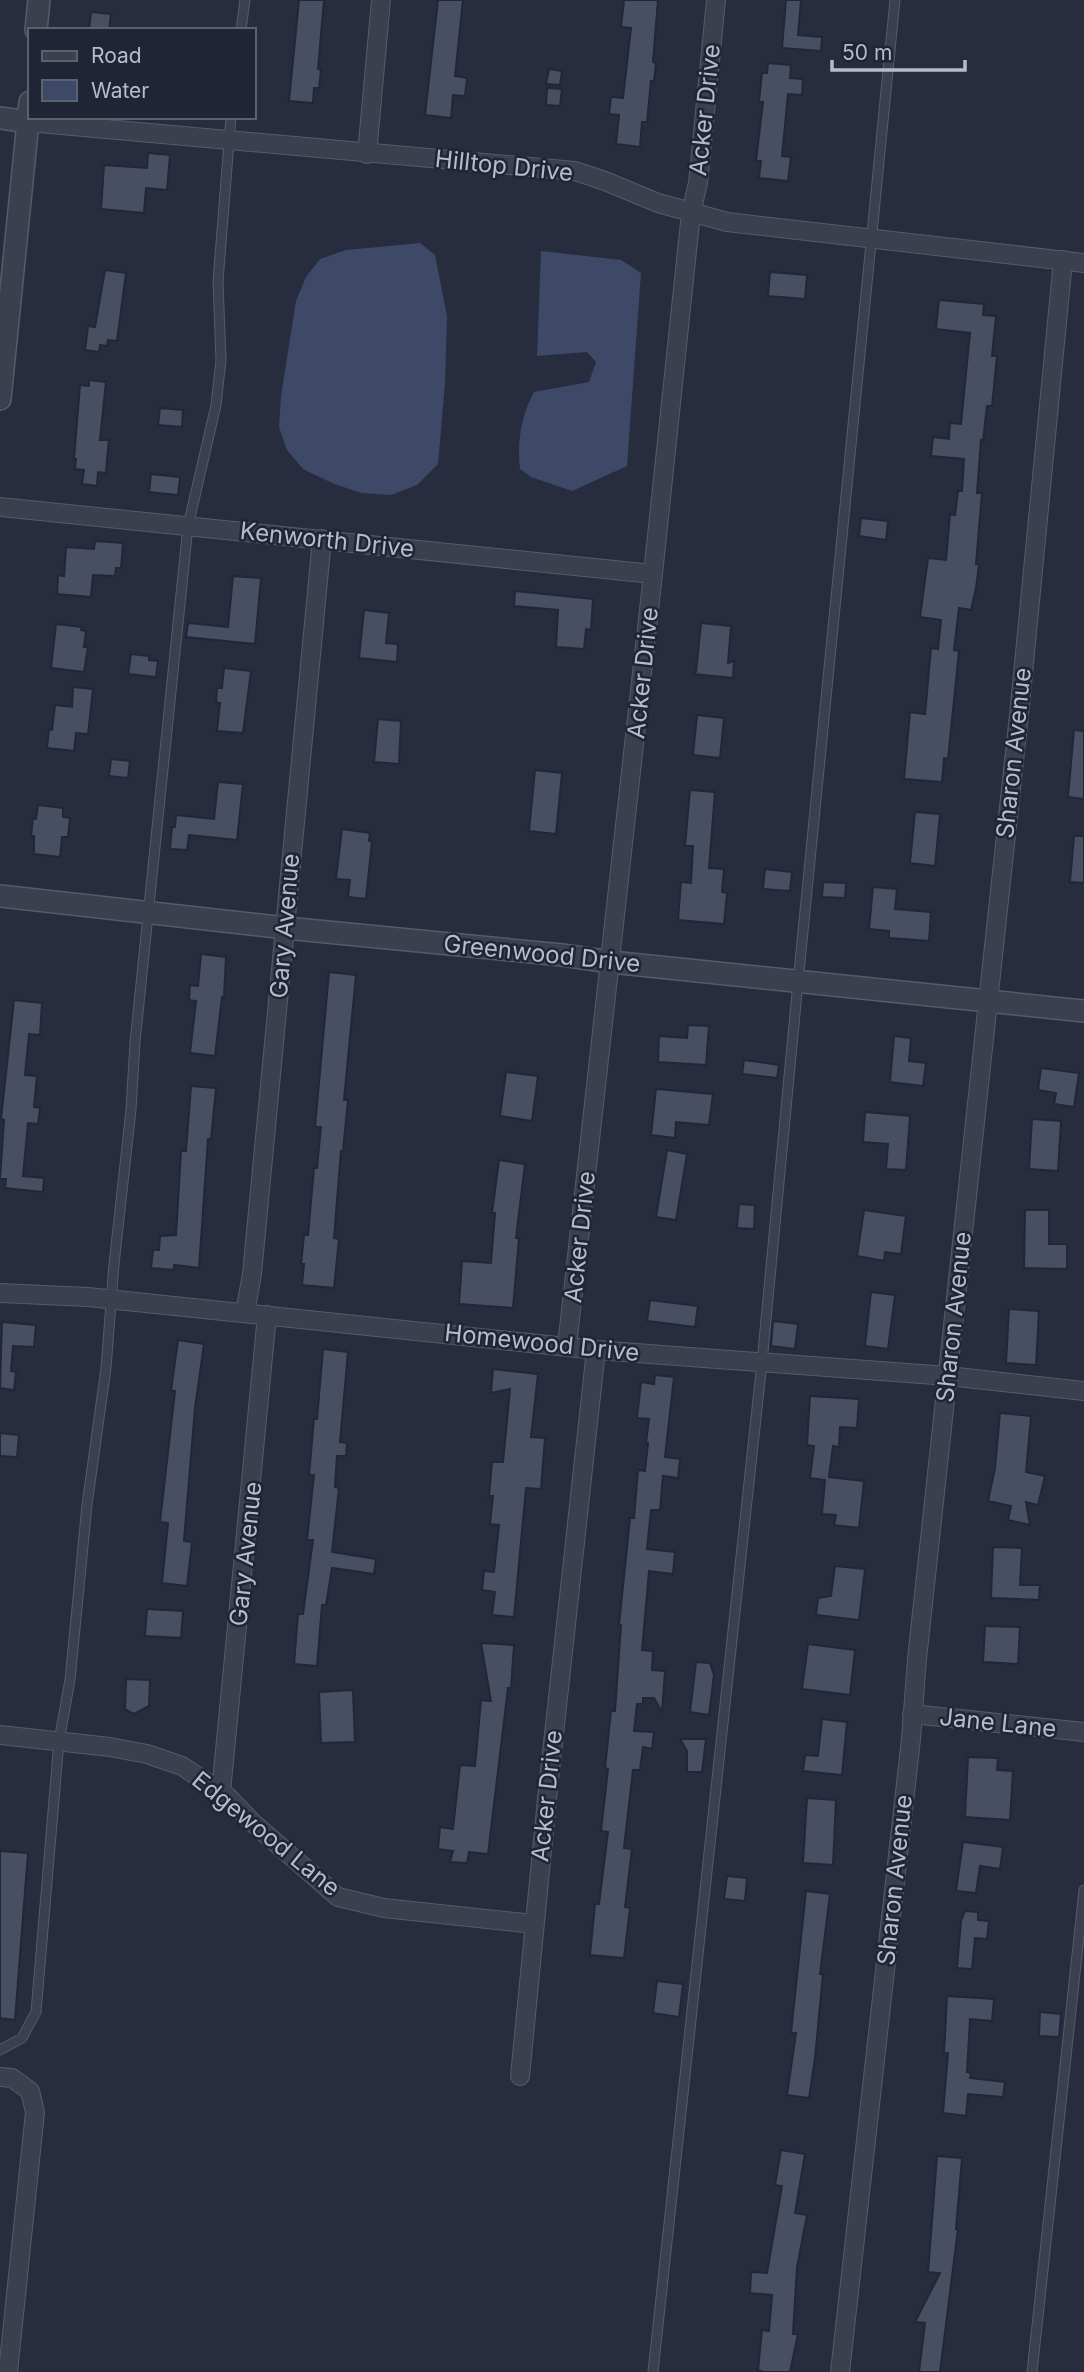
<svg xmlns="http://www.w3.org/2000/svg" width="1084" height="2372" font-family="Inter,sans-serif">
<style>
.water{fill:#3d4967}
.building{fill:#484f63;stroke:#212736;stroke-width:2}
.lines{fill:none;stroke-linecap:round;stroke-linejoin:round}
.service-casing{stroke:#555b6a;stroke-width:11}
.minor-casing{stroke:#555b6a;stroke-width:20}
.tertiary-casing{stroke:#555b6a;stroke-width:24}
.service{stroke:#3b404f;stroke-width:9}
.minor{stroke:#3b404f;stroke-width:18}
.tertiary{stroke:#3b404f;stroke-width:21}
.labels{text-anchor:middle;stroke-width:5;stroke-linejoin:round;paint-order:stroke}
.street-label{font-size:24px;fill:#b7bbca;stroke:#1f2534}
</style>
<rect width="100%" height="100%" fill="#272d3f"/>
<g class="water">
<polygon points="420,243 435,255 447,316 445,383 438,464 417,485 391,495 361,493 332,483 303,469 287,450 279,427 281,396 296,301 306,277 320,259 346,250"/>
<path d="M 541,251 L 621,260 L 641,273 L 627,466 L 572,491 L 531,477 L 520,469 C 517,442 521,416 534,392 L 589,382 L 596,362 L 587,352 L 537,356 Z"/>
</g>
<g class="building">
<polygon points="299,0 324,0 318,69 321,70 319,88 314,88 313,103 289,101"/>
<polygon points="438,0 463,0 455,76 467,78 465,96 453,95 451,118 425,115"/>
<polygon points="624,0 658,0 653,62 656,63 654,81 651,81 647,122 642,122 640,147 616,144 619,115 609,114 611,97 623,98 631,28 621,27"/>
<polygon points="786,0 801,0 798,35 822,37 821,51 782,48"/>
<polygon points="91,12 111,14 109,30 89,30"/>
<polygon points="768,63 791,65 790,78 803,79 802,95 788,94 782,156 791,157 788,181 759,178 761,161 756,161 763,102 759,102 762,73 767,73"/>
<polygon points="549,69 562,71 560,85 546,84"/>
<polygon points="547,88 562,89 560,106 546,105"/>
<polygon points="148,153 170,155 167,190 146,188 144,213 101,209 104,165 147,168"/>
<polygon points="105,270 126,273 117,341 108,340 107,346 100,345 99,352 85,350 88,326 95,327"/>
<polygon points="770,272 807,275 805,299 768,296"/>
<polygon points="939,300 984,304 983,315 996,316 992,356 997,356 992,406 987,406 983,441 981,440 977,493 982,493 976,564 979,564 976,588 971,610 959,608 954,650 959,651 948,759 944,758 942,782 904,779 910,712 925,714 931,648 938,649 941,620 920,617 928,558 946,560 950,514 955,515 958,491 962,491 964,459 931,456 933,437 949,439 950,423 961,424 970,333 936,329"/>
<polygon points="89,380 106,382 100,440 109,440 107,459 106,473 98,472 97,486 82,484 84,470 75,469 76,459 74,459 80,385 89,386"/>
<polygon points="160,408 183,410 182,427 158,425"/>
<polygon points="151,474 180,477 178,495 149,492"/>
<polygon points="861,518 888,521 886,540 859,536"/>
<polygon points="95,541 123,543 121,568 116,568 115,576 93,575 91,597 57,594 58,575 64,576 66,547 94,549"/>
<polygon points="233,576 261,578 255,644 186,637 188,623 228,627"/>
<polygon points="515,591 593,599 591,630 586,629 584,649 556,647 558,610 514,606"/>
<polygon points="364,610 389,613 386,643 398,644 397,662 359,658"/>
<polygon points="701,623 731,626 728,663 734,661 733,678 693,674 696,672"/>
<polygon points="56,624 82,627 81,630 86,631 84,647 88,647 84,672 51,668"/>
<polygon points="131,654 149,656 149,660 158,661 156,677 128,674"/>
<polygon points="224,668 251,671 243,733 217,731 220,703 216,702 217,688 222,688"/>
<polygon points="73,687 93,689 88,734 76,733 74,751 47,748 49,729 52,730 55,705 72,707"/>
<polygon points="697,715 724,718 720,758 693,755"/>
<polygon points="378,719 401,721 399,764 374,762"/>
<polygon points="1074,730 1084,731 1084,799 1068,797"/>
<polygon points="111,759 130,761 128,778 109,776"/>
<polygon points="535,770 562,773 556,834 529,831"/>
<polygon points="218,782 243,784 237,840 189,835 187,850 170,849 172,827 175,827 176,815 214,819"/>
<polygon points="690,790 715,792 709,868 724,869 722,892 727,893 724,924 678,920 681,882 691,883 693,846 685,846"/>
<polygon points="38,805 63,808 63,817 70,818 68,837 62,837 60,857 34,854 34,836 31,836 33,818 36,819"/>
<polygon points="915,812 940,814 935,866 910,863"/>
<polygon points="342,829 370,833 369,841 372,841 366,899 348,897 350,880 336,879"/>
<polygon points="1074,836 1084,836 1084,883 1070,882"/>
<polygon points="765,869 792,872 790,891 763,889"/>
<polygon points="823,882 846,883 845,898 822,897"/>
<polygon points="873,887 897,889 895,909 931,912 929,941 889,938 889,931 869,929"/>
<polygon points="201,954 226,957 224,997 222,997 215,1056 190,1053 196,1001 189,1000 190,985 198,986"/>
<polygon points="329,972 356,975 344,1100 348,1100 343,1151 341,1151 334,1238 339,1239 334,1288 302,1285 304,1264 301,1264 304,1235 308,1235 314,1168 317,1168 321,1127 315,1127"/>
<polygon points="14,1000 42,1003 40,1035 29,1034 25,1075 37,1076 34,1107 40,1108 38,1124 28,1123 23,1176 44,1178 43,1192 5,1188 6,1179 0,1179 4,1120 1,1119"/>
<polygon points="688,1025 709,1026 706,1065 658,1062 659,1036 687,1038"/>
<polygon points="894,1036 911,1038 909,1061 926,1063 923,1086 890,1082"/>
<polygon points="744,1060 779,1065 777,1078 742,1074"/>
<polygon points="1041,1068 1079,1073 1074,1107 1054,1104 1056,1093 1038,1090"/>
<polygon points="506,1072 538,1076 532,1121 500,1116"/>
<polygon points="191,1086 216,1088 211,1139 208,1139 199,1268 174,1265 174,1270 151,1268 153,1250 159,1250 160,1236 176,1235 181,1151 186,1151"/>
<polygon points="656,1089 713,1094 709,1125 676,1122 675,1138 651,1135"/>
<polygon points="865,1112 910,1116 906,1170 886,1169 888,1144 863,1142"/>
<polygon points="1032,1119 1061,1121 1058,1171 1029,1169"/>
<polygon points="667,1150 687,1154 676,1220 656,1217"/>
<polygon points="499,1160 525,1164 516,1238 519,1238 513,1308 459,1304 462,1261 491,1263 495,1213 492,1213"/>
<polygon points="739,1204 755,1205 754,1229 737,1228"/>
<polygon points="864,1210 906,1216 901,1254 885,1252 884,1261 857,1256"/>
<polygon points="1025,1210 1049,1210 1049,1244 1067,1244 1067,1269 1024,1268"/>
<polygon points="871,1292 895,1295 888,1349 865,1346"/>
<polygon points="650,1300 698,1306 695,1327 647,1321"/>
<polygon points="1009,1309 1039,1311 1036,1365 1006,1363"/>
<polygon points="773,1321 798,1324 795,1349 771,1346"/>
<polygon points="2,1322 36,1325 34,1347 13,1346 11,1371 16,1372 14,1390 0,1388"/>
<polygon points="178,1340 204,1344 195,1408 184,1541 192,1542 187,1586 162,1583 168,1523 160,1522 175,1391 171,1390"/>
<polygon points="323,1349 348,1352 340,1442 347,1443 346,1456 337,1456 335,1487 339,1488 332,1552 376,1559 374,1574 332,1568 326,1605 322,1605 317,1666 294,1664 298,1614 303,1614 313,1540 307,1540 314,1475 309,1475 314,1419 317,1419"/>
<polygon points="493,1369 538,1374 531,1437 545,1438 541,1489 526,1488 514,1617 492,1615 495,1592 482,1590 484,1571 494,1572 499,1525 490,1524 493,1496 489,1496 492,1462 503,1462 510,1389 491,1393"/>
<polygon points="655,1375 674,1377 665,1457 680,1459 678,1478 663,1476 660,1510 651,1510 647,1549 675,1552 673,1574 649,1571 642,1650 653,1651 652,1670 665,1671 662,1712 654,1698 643,1698 643,1704 637,1704 634,1731 654,1732 652,1749 643,1747 640,1770 633,1770 624,1848 632,1849 625,1907 630,1908 624,1958 590,1955 595,1904 599,1904 608,1832 601,1831 608,1769 605,1768 611,1711 615,1711 621,1625 619,1625 630,1518 634,1518 638,1470 645,1471 648,1443 646,1443 649,1419 637,1418 641,1382 654,1384"/>
<polygon points="810,1396 859,1399 857,1428 840,1427 839,1447 833,1446 829,1477 864,1481 859,1528 834,1525 836,1515 822,1514 825,1480 810,1478 814,1446 807,1445"/>
<polygon points="1000,1413 1031,1416 1026,1472 1045,1476 1038,1505 1026,1502 1030,1525 1008,1520 1011,1506 988,1501 995,1468"/>
<polygon points="0,1433 19,1435 17,1457 0,1456"/>
<polygon points="993,1547 1022,1548 1020,1585 1040,1585 1039,1600 991,1598"/>
<polygon points="835,1566 865,1569 859,1620 816,1615 818,1598 831,1596"/>
<polygon points="147,1609 183,1611 181,1638 145,1636"/>
<polygon points="985,1626 1020,1627 1018,1664 983,1662"/>
<polygon points="481,1643 514,1645 511,1688 508,1688 488,1854 469,1852 467,1863 450,1862 453,1851 438,1849 440,1827 453,1829 460,1765 475,1766 481,1700 491,1701"/>
<polygon points="808,1644 855,1650 850,1695 802,1689"/>
<polygon points="696,1662 710,1663 714,1675 709,1715 690,1712"/>
<polygon points="126,1679 150,1680 149,1706 134,1714 125,1709"/>
<polygon points="353,1690 355,1742 321,1743 319,1692"/>
<polygon points="822,1719 847,1722 842,1775 803,1771 805,1755 818,1756"/>
<polygon points="680,1739 706,1739 702,1772 687,1772 687,1751"/>
<polygon points="968,1757 998,1758 997,1770 1013,1771 1010,1820 965,1817"/>
<polygon points="807,1798 836,1800 833,1865 803,1863"/>
<polygon points="963,1842 1003,1847 1000,1869 980,1866 976,1893 956,1891"/>
<polygon points="0,1851 28,1853 15,2020 0,2018"/>
<polygon points="727,1876 747,1878 745,1901 724,1899"/>
<polygon points="806,1891 830,1894 820,1974 823,1974 815,2058 809,2098 787,2095 796,2033 791,2033"/>
<polygon points="965,1911 978,1912 978,1920 989,1921 987,1939 975,1938 972,1969 957,1968 961,1921"/>
<polygon points="657,1981 683,1984 679,2017 653,2013"/>
<polygon points="947,1996 994,1999 992,2021 970,2019 967,2072 971,2073 970,2078 1005,2082 1003,2097 968,2094 966,2116 943,2113 948,2053 944,2053"/>
<polygon points="1040,2012 1061,2014 1059,2037 1039,2036"/>
<polygon points="781,2150 805,2154 795,2213 807,2215 797,2267 793,2334 798,2334 790,2372 764,2372 758,2370 762,2330 769,2331 772,2295 750,2293 751,2272 767,2273 782,2186 775,2185"/>
<polygon points="937,2156 962,2158 956,2229 958,2229 940,2372 919,2372 925,2323 915,2322 940,2273 928,2272"/>
</g>
<g class="lines">
<defs>
<g id="service">
<polyline points="241,30 245,0"/>
<polyline points="0,2050 22,2038 36,2012 59,1741 70,1680 87,1505 106,1368 114,1264 131,1110 135,1042 188,526 216,405 221,360 218,281 231,117"/>
<polyline points="653,2372 762,1362 798,982 895,0"/>
<polyline points="1032,2372 1084,1890"/>
</g>
<g id="minor">
<polyline points="28,122 575,171 605,181 658,203 727,222 1084,263"/>
<polyline points="367,154 381,0"/>
<polyline points="0,507 653,574"/>
<polyline points="0,1293 88,1297 596,1350 948,1376 1084,1391"/>
<polyline points="245,1313 252,1274 322,539"/>
<polyline points="567,1346 653,574 691,213 698,183 716,0"/>
<polyline points="912,1714 1084,1732"/>
<polyline points="0,1735 110,1747 147,1754 182,1766 227,1796 252,1822 338,1897 384,1908 534,1924"/>
<polyline points="221,1792 267,1315"/>
<polyline points="520,2076 548,1789 596,1350"/>
<polyline points="0,2077 12,2078 30,2091 35,2112 8,2372"/>
<polyline points="840,2372 911,1739 917,1659 1019,715 1063,260"/>
</g>
<g id="tertiary">
<polyline points="36,30 39,0"/>
<polyline points="0,118 28,122"/>
<polyline points="0,399 30,102"/>
<polyline points="0,896 286,928 562,955 611,962 1084,1011"/>
</g>
</defs>
<use href="#service" class="service-casing"/>
<use href="#minor" class="minor-casing"/>
<use href="#tertiary" class="tertiary-casing"/>
<use href="#service" class="service"/>
<use href="#minor" class="minor"/>
<use href="#tertiary" class="tertiary"/>
</g>
<g class="labels">
<g class="street-label">
<text transform="translate(705 110) rotate(-84)" y="8">Acker Drive</text>
<text transform="translate(504 166) rotate(6)" y="8">Hilltop Drive</text>
<text transform="translate(327 540) rotate(6)" y="8">Kenworth Drive</text>
<text transform="translate(643 673) rotate(-84)" y="8">Acker Drive</text>
<text transform="translate(1014 753) rotate(-84)" y="8">Sharon Avenue</text>
<text transform="translate(285 926) rotate(-85)" y="8">Gary Avenue</text>
<text transform="translate(542 954) rotate(6)" y="8">Greenwood Drive</text>
<text transform="translate(580 1237) rotate(-84)" y="8">Acker Drive</text>
<text transform="translate(954 1317) rotate(-84)" y="8">Sharon Avenue</text>
<text transform="translate(542 1343) rotate(6)" y="8">Homewood Drive</text>
<text transform="translate(246 1554) rotate(-84)" y="8">Gary Avenue</text>
<text transform="translate(998 1723) rotate(6)" y="8">Jane Lane</text>
<text transform="translate(547 1796) rotate(-84)" y="8">Acker Drive</text>
<text transform="translate(266 1834) rotate(39)" y="8">Edgewood Lane</text>
<text transform="translate(895 1880) rotate(-84)" y="8">Sharon Avenue</text>
</g>
</g>
<rect x="28" y="28" width="228" height="91" fill="#1f2534" stroke="#5c6170" stroke-width="2"/>
<rect x="42" y="51" width="35" height="10" fill="#3b404f" stroke="#5c6170" stroke-width="2"/>
<text x="91" y="63" font-size="21" fill="#b7bbca">Road</text>
<rect x="42" y="80" width="35" height="21" fill="#3d4967" stroke="#5c6170" stroke-width="2"/>
<text x="91" y="98" font-size="21" fill="#b7bbca">Water</text>
<path d="M832 60v10h133v-10" fill="none" stroke="#b7bbca" stroke-width="3.5"/>
<text x="842" y="60" font-size="21" fill="#b7bbca" stroke="#1f2534" stroke-width="5" paint-order="stroke">50 m</text>
</svg>
